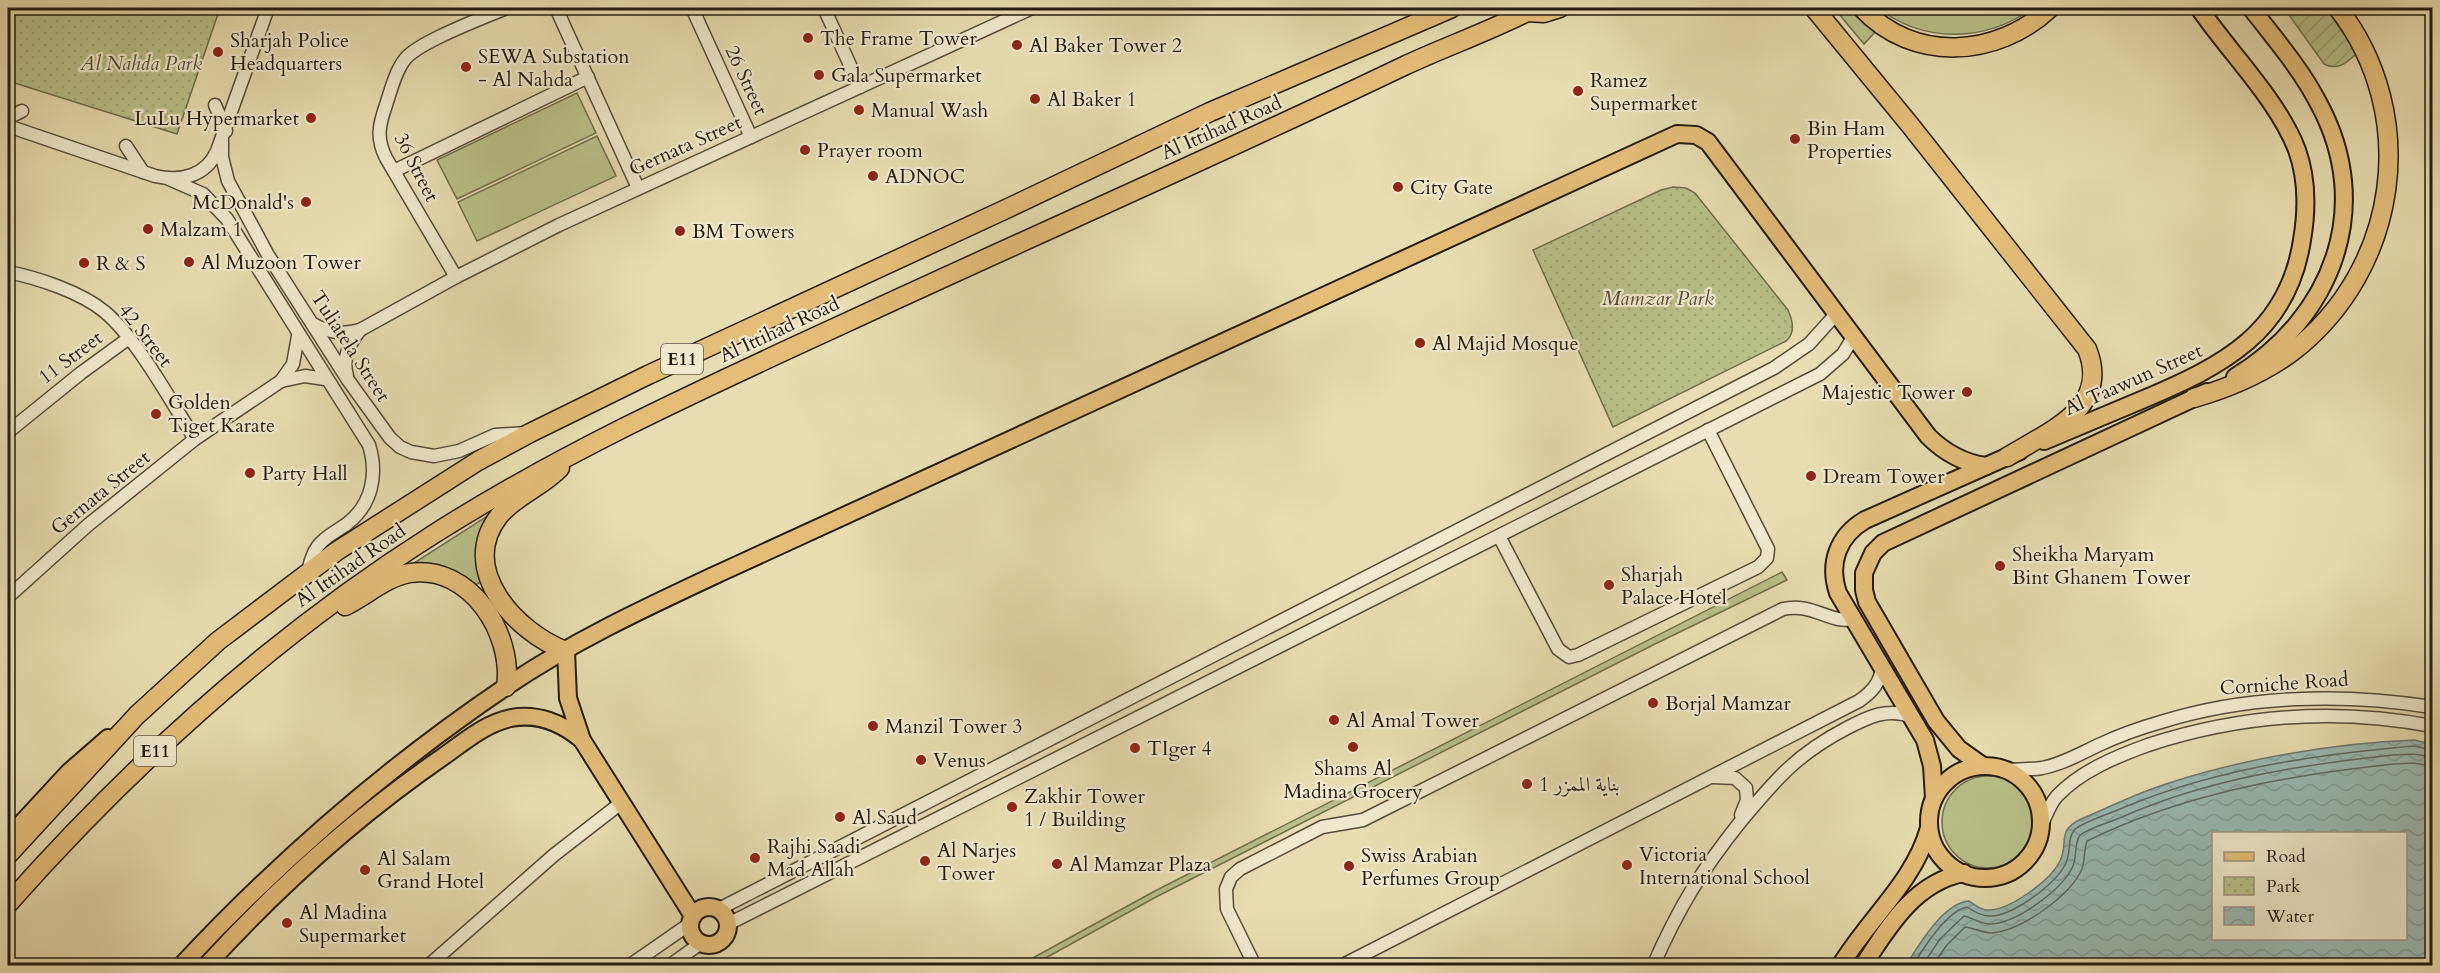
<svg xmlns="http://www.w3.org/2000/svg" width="2440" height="973" font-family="Cardo,Amiri,serif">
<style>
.grass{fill:#b8c08a;stroke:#6e6e4e;stroke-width:1.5}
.park{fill:url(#park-dots);stroke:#6e6e4e;stroke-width:1.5}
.garden{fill:url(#garden-furrows);stroke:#6e6e4e;stroke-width:1.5}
.water{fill:url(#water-waves);stroke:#6b7b74;stroke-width:1.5;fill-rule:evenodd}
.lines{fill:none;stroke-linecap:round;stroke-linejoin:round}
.shore{stroke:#5f6b64;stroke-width:1.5}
.minor-casing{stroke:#554c3b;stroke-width:15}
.major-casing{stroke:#241c13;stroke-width:20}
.highway-casing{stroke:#241c13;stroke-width:21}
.minor{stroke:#f0e9cd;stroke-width:12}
.major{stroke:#e4be79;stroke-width:16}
.highway{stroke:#e4be79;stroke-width:18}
.poi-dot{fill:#8f2418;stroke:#f0e9cd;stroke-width:2}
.labels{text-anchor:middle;stroke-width:4.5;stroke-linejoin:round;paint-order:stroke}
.shield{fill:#f0e9cd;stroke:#615a4b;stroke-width:1.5}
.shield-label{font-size:18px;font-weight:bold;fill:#241c13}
.poi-label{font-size:20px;fill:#241c13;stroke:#f0e9cd;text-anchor:start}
.park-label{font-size:20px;font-style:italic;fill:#504d37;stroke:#f0e9cd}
.street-label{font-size:20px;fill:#241c13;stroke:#f0e9cd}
</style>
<defs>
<pattern id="park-dots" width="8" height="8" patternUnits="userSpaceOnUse" patternTransform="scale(1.5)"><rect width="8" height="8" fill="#b8c08a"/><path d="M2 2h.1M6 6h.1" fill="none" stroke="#9ea476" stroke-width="1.8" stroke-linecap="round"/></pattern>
<pattern id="garden-furrows" width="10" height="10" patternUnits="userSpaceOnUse" patternTransform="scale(1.5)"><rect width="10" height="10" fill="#b8c08a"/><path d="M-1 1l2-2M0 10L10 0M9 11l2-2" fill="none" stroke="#9ea476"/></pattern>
<pattern id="water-waves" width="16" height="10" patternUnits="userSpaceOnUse" patternTransform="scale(1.5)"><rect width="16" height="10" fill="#9abab5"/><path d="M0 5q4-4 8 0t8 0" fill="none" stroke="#859f9b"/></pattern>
</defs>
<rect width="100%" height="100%" fill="#e8ddb2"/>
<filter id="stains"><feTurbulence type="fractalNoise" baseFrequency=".00333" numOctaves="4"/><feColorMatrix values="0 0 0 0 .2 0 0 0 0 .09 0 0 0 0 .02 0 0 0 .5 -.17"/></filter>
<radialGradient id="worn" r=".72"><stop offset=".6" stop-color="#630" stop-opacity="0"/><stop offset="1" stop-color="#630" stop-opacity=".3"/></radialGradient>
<g class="grass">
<polygon points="1834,8 1848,8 1876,31 1864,44"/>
<path d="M 1878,8 L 2033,8 C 1986,42 1925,44 1878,8 Z"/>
<polygon points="577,93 596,133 457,199 437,160"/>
<polygon points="597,136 616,176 477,241 458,202"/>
<path d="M 492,513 C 482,539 473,553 482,581 L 474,586 C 454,569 436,564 411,565 Z"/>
<polygon points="1782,572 1787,580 1655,644 1156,897 1033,965 1020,965 1153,892"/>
<circle cx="1988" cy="822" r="46"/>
</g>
<g class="park">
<polygon points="10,8 220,8 177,134 8,81 8,15"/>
<path d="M 1673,187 L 1686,188 L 1695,193 L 1788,310 C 1793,321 1796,333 1786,341 L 1613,427 L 1533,250 L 1661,190 Z"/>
</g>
<path class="garden" d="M 2284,8 L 2326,8 L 2357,53 C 2347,63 2338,71 2324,64 Z"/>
<path class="water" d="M 2414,740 L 2432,744 L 2432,965 L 1906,965 C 1919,945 1943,903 1969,901 C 1975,905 1982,911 1990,910 C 2011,909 2051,880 2060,861 C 2069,842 2056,831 2081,819 C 2110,807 2137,793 2166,784 C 2241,759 2335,743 2414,740 ZM 2214,834 L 2406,834 L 2406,938 L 2214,938 Z"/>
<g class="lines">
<g class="shore">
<path d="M 1913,966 C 1923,948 1947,911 1967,907 C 1973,911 1981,916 1989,916 C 2012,917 2054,885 2065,865 C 2072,853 2066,840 2075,829 C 2088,820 2106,815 2120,809 C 2207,772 2299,757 2392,748 L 2414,746 L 2432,750"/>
<path d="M 1922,966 L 1940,939 L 1964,916 C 1973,918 1980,924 1990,924 C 2017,923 2062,890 2073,866 C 2077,856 2074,844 2080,835 C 2092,827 2108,823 2122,817 C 2208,779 2300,765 2393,755 L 2413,754 L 2432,757"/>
<path d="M 1932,966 L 1947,945 L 1965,927 C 1974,928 1982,933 1992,933 C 2022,930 2070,896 2082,869 C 2085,860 2084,850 2087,841 C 2183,794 2288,775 2394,764 L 2413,763 L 2432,766"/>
</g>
<defs>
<g id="minor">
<polyline points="556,8 638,188"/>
<polyline points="692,8 751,137"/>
<polyline points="824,8 860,87"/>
<polyline points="215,105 226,131"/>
<polyline points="8,118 22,111"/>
<path d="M 8,126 L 155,176 C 181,182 206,176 217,151 L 268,8"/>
<polyline points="222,140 222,157 228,181 268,255 348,380 390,438 400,447 411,452 434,456 459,451 495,435 526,433"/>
<polyline points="126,146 143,172"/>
<polyline points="394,171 588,77"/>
<path d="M 169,179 L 203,194 L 227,219 L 369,445 C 378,474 372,504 348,523 C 338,531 326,535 318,546 C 312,554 310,563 308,572"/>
<path d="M 8,272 C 38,278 81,292 105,312 C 138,340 171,402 195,439"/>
<path d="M 456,277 L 386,158 C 376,138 379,125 386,105 C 391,90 396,69 406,58 C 421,41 483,18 506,8"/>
<path d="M 313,324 C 329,333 343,335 360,330 L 456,277 L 559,225 L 1032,8"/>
<path d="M 347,376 C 342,358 349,344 360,330"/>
<polyline points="281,381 293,364 298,336"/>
<polyline points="8,432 81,373 129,338"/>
<polyline points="1499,536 1558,649 1569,657 1578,655 1758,567 1767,558 1768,549 1708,430"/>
<polyline points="8,597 88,525 195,439 281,381 305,376 325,379"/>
<path d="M 2005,770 C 2017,769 2030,770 2042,768 C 2063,764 2081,753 2101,744 C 2120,735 2140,728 2161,722 C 2248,695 2343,693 2432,707"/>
<polyline points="1713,777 1735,778 1746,788 1747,800 1741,815"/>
<path d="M 2040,829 C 2045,818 2049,805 2057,796 C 2081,771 2115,757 2148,745 C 2240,715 2337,708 2432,726"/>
<polyline points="719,909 1774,368 1809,344 1837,313"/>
<polyline points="728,924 1820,374 1843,354 1854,336"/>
<polyline points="428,966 554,855 621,803"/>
<polyline points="629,966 691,923"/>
<polyline points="669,966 701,943"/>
<path d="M 1255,966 L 1227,909 L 1226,889 L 1231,877 L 1240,869 L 1322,827 L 1363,820 L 1783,609 C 1812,602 1830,624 1853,619"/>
<path d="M 1341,966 L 1859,701 C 1872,692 1880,683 1882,668"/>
<path d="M 1653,966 C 1679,907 1701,871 1741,821 C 1776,779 1797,754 1847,728 C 1868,717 1888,707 1912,717"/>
</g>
<g id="major">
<path d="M 2235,377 C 2332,318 2375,208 2319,104 C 2301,69 2275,39 2251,8"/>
<path d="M 2044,441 C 2077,427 2111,413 2144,399 C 2222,366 2288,333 2302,240 C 2307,211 2307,178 2297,150 C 2278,100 2229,52 2199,8"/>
<polyline points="566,651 568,698 582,740 693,916"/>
<polyline points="1983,766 1959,749 1936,721 1867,602 1864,590 1864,573 1873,553 1883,543 2207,392"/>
<circle cx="1985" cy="822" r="56"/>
<path d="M 1934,798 L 1932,766 L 1925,740 L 1838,593 C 1828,563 1838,536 1865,520 L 2020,451"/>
<polyline points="8,838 69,772 108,738"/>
<circle cx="709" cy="926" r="19"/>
<path d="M 181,966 C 278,862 386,768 504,688 C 573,641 649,606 724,571 L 1677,134 L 1696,135 L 1708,142 L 1928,436 C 1945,453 1963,463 1986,466"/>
<path d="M 206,966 C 277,888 357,816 444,756 C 465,741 486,723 511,718 C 537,713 562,723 582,740"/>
<path d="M 1840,966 C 1869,918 1914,882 1929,828"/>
<path d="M 1863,966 C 1888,927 1915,882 1964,873"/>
</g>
<g id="highway">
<path d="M 1814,8 L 1910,125 L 2087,349 C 2111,408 2049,431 2007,457"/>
<path d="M 1862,8 C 1913,63 1997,58 2050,8"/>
<polyline points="1526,12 1544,13 1560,8"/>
<path d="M 2194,398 C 2229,388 2262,374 2292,352 C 2399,269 2421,116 2338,8"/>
<path d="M 560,468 C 542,487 515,496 499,516 C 457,570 517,633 566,651"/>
<path d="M 345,606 C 366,596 386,577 410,573 C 470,564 514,634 506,687"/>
<polyline points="8,855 137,715 218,641 337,551 478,461 530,433 648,375 1004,210 1210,112 1452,8"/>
<path d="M 8,904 C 134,762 273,636 434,534 C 563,452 702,389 841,325 C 1028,238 1218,155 1404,66 C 1447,46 1493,30 1535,8"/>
</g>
</defs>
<use href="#minor" class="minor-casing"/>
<use href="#major" class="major-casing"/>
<use href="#highway" class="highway-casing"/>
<use href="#minor" class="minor"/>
<use href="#major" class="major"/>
<use href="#highway" class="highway"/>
</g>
<g class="poi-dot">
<circle cx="808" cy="38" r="6"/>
<circle cx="1017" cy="45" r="6"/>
<circle cx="218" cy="52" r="6"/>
<circle cx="466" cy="67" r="6"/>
<circle cx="819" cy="75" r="6"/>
<circle cx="1578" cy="91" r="6"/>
<circle cx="1035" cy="99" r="6"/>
<circle cx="859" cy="110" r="6"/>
<circle cx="311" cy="118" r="6"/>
<circle cx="1795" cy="139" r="6"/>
<circle cx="805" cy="150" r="6"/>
<circle cx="873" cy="176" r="6"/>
<circle cx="1398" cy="187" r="6"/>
<circle cx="306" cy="202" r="6"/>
<circle cx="148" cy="229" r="6"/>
<circle cx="680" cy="231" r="6"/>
<circle cx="189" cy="262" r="6"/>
<circle cx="84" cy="263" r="6"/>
<circle cx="1420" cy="343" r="6"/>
<circle cx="1967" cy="392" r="6"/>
<circle cx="156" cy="414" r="6"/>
<circle cx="250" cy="473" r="6"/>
<circle cx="1811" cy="476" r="6"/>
<circle cx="2000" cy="566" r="6"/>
<circle cx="1609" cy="585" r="6"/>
<circle cx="1653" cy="703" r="6"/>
<circle cx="1334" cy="720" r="6"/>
<circle cx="873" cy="726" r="6"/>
<circle cx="1353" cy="747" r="6"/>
<circle cx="1135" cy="748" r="6"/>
<circle cx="921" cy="760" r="6"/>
<circle cx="1527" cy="784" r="6"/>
<circle cx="1012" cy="807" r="6"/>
<circle cx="840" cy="817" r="6"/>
<circle cx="755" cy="858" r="6"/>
<circle cx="925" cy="861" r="6"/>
<circle cx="1057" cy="864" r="6"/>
<circle cx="1627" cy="865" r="6"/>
<circle cx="1349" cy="866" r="6"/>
<circle cx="365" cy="870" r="6"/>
<circle cx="287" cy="923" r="6"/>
</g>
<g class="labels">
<g class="shield">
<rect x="661" y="344" width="42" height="30" rx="4.5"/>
<rect x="134" y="736" width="42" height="30" rx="4.5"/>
</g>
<g class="shield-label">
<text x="682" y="365">E11</text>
<text x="155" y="757">E11</text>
</g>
<g class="poi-label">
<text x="820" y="45">The Frame Tower</text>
<text x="230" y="47">Sharjah Police<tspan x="230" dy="23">Headquarters</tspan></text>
<text x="1029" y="52">Al Baker Tower 2</text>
<text x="478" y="63">SEWA Substation<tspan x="478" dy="23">- Al Nahda</tspan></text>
<text x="831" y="82">Gala Supermarket</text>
<text x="1590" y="87">Ramez<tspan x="1590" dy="23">Supermarket</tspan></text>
<text x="1047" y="106">Al Baker 1</text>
<text x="871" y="117">Manual Wash</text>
<text x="299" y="125" text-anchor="end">LuLu Hypermarket</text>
<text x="1807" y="135">Bin Ham<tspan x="1807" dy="23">Properties</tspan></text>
<text x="817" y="157">Prayer room</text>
<text x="885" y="183">ADNOC</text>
<text x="1410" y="194">City Gate</text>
<text x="294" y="209" text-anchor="end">McDonald's</text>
<text x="160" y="236">Malzam 1</text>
<text x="692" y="238">BM Towers</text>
<text x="201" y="269">Al Muzoon Tower</text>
<text x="96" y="270">R &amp; S</text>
<text x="1432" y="350">Al Majid Mosque</text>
<text x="1955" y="399" text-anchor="end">Majestic Tower</text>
<text x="168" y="409">Golden<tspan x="168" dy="23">Tiget Karate</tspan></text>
<text x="262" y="480">Party Hall</text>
<text x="1823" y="483">Dream Tower</text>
<text x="2012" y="561">Sheikha Maryam<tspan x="2012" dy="23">Bint Ghanem Tower</tspan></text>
<text x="1621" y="581">Sharjah<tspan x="1621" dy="23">Palace Hotel</tspan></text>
<text x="1665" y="710">Borjal Mamzar</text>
<text x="1346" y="727">Al Amal Tower</text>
<text x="885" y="733">Manzil Tower 3</text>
<text x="1147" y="755">TIger 4</text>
<text x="933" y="767">Venus</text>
<text x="1353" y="775" text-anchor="middle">Shams Al<tspan x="1353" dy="23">Madina Grocery</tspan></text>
<text x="1539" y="791">بناية الممزر 1</text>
<text x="1024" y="803">Zakhir Tower<tspan x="1024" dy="23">1 / Building</tspan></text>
<text x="852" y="824">Al Saud</text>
<text x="767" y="853">Rajhi Saadi<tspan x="767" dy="23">Mad Allah</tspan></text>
<text x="937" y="857">Al Narjes<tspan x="937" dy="23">Tower</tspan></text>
<text x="1639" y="861">Victoria<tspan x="1639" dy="23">International School</tspan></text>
<text x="1361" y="862">Swiss Arabian<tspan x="1361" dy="23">Perfumes Group</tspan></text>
<text x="377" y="865">Al Salam<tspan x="377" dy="23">Grand Hotel</tspan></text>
<text x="1069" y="871">Al Mamzar Plaza</text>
<text x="299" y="919">Al Madina<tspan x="299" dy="23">Supermarket</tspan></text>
</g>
<g class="park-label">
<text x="141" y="70">Al Nahda Park</text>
<text x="1658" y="305">Mamzar Park</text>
</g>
<g class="street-label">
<text transform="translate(747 80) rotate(65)" y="7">26 Street</text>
<text transform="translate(1221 127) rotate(-24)" y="7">Al Ittihad Road</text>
<text transform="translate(685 145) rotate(-24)" y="7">Gernata Street</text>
<text transform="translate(417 167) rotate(63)" y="7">36 Street</text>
<text transform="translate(779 329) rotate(-25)" y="7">Al Ittihad Road</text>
<text transform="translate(146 335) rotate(52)" y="7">42 Street</text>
<text transform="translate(351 346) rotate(57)" y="7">Tuliatela Street</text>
<text transform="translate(70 357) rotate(-37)" y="7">11 Street</text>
<text transform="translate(2133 379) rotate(-24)" y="7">Al Taawun Street</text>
<text transform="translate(100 492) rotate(-39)" y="7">Gernata Street</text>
<text transform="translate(350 565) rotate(-35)" y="7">Al Ittihad Road</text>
<text transform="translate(2284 683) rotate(-4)" y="7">Corniche Road</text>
</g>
</g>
<rect width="2440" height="973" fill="none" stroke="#e8ddb2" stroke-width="30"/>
<rect x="9" y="9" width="2422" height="955" fill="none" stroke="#241c13" stroke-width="3"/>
<rect x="15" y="15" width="2410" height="943" fill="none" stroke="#241c13" stroke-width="1.5"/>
<rect x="2212" y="832" width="195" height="108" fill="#f0e9cd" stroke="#9e9783" stroke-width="1.5"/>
<rect x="2224" y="852" width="30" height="9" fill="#e4be79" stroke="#9e9783" stroke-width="1.5"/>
<text x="2266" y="862" font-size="18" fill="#241c13">Road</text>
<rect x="2224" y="877" width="30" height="18" fill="url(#park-dots)" stroke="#9e9783" stroke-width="1.5"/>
<text x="2266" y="892" font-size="18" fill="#241c13">Park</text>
<rect x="2224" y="907" width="30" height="18" fill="url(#water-waves)" stroke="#9e9783" stroke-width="1.5"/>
<text x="2266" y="922" font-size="18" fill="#241c13">Water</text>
<rect width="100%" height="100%" filter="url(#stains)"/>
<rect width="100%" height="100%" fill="url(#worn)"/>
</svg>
